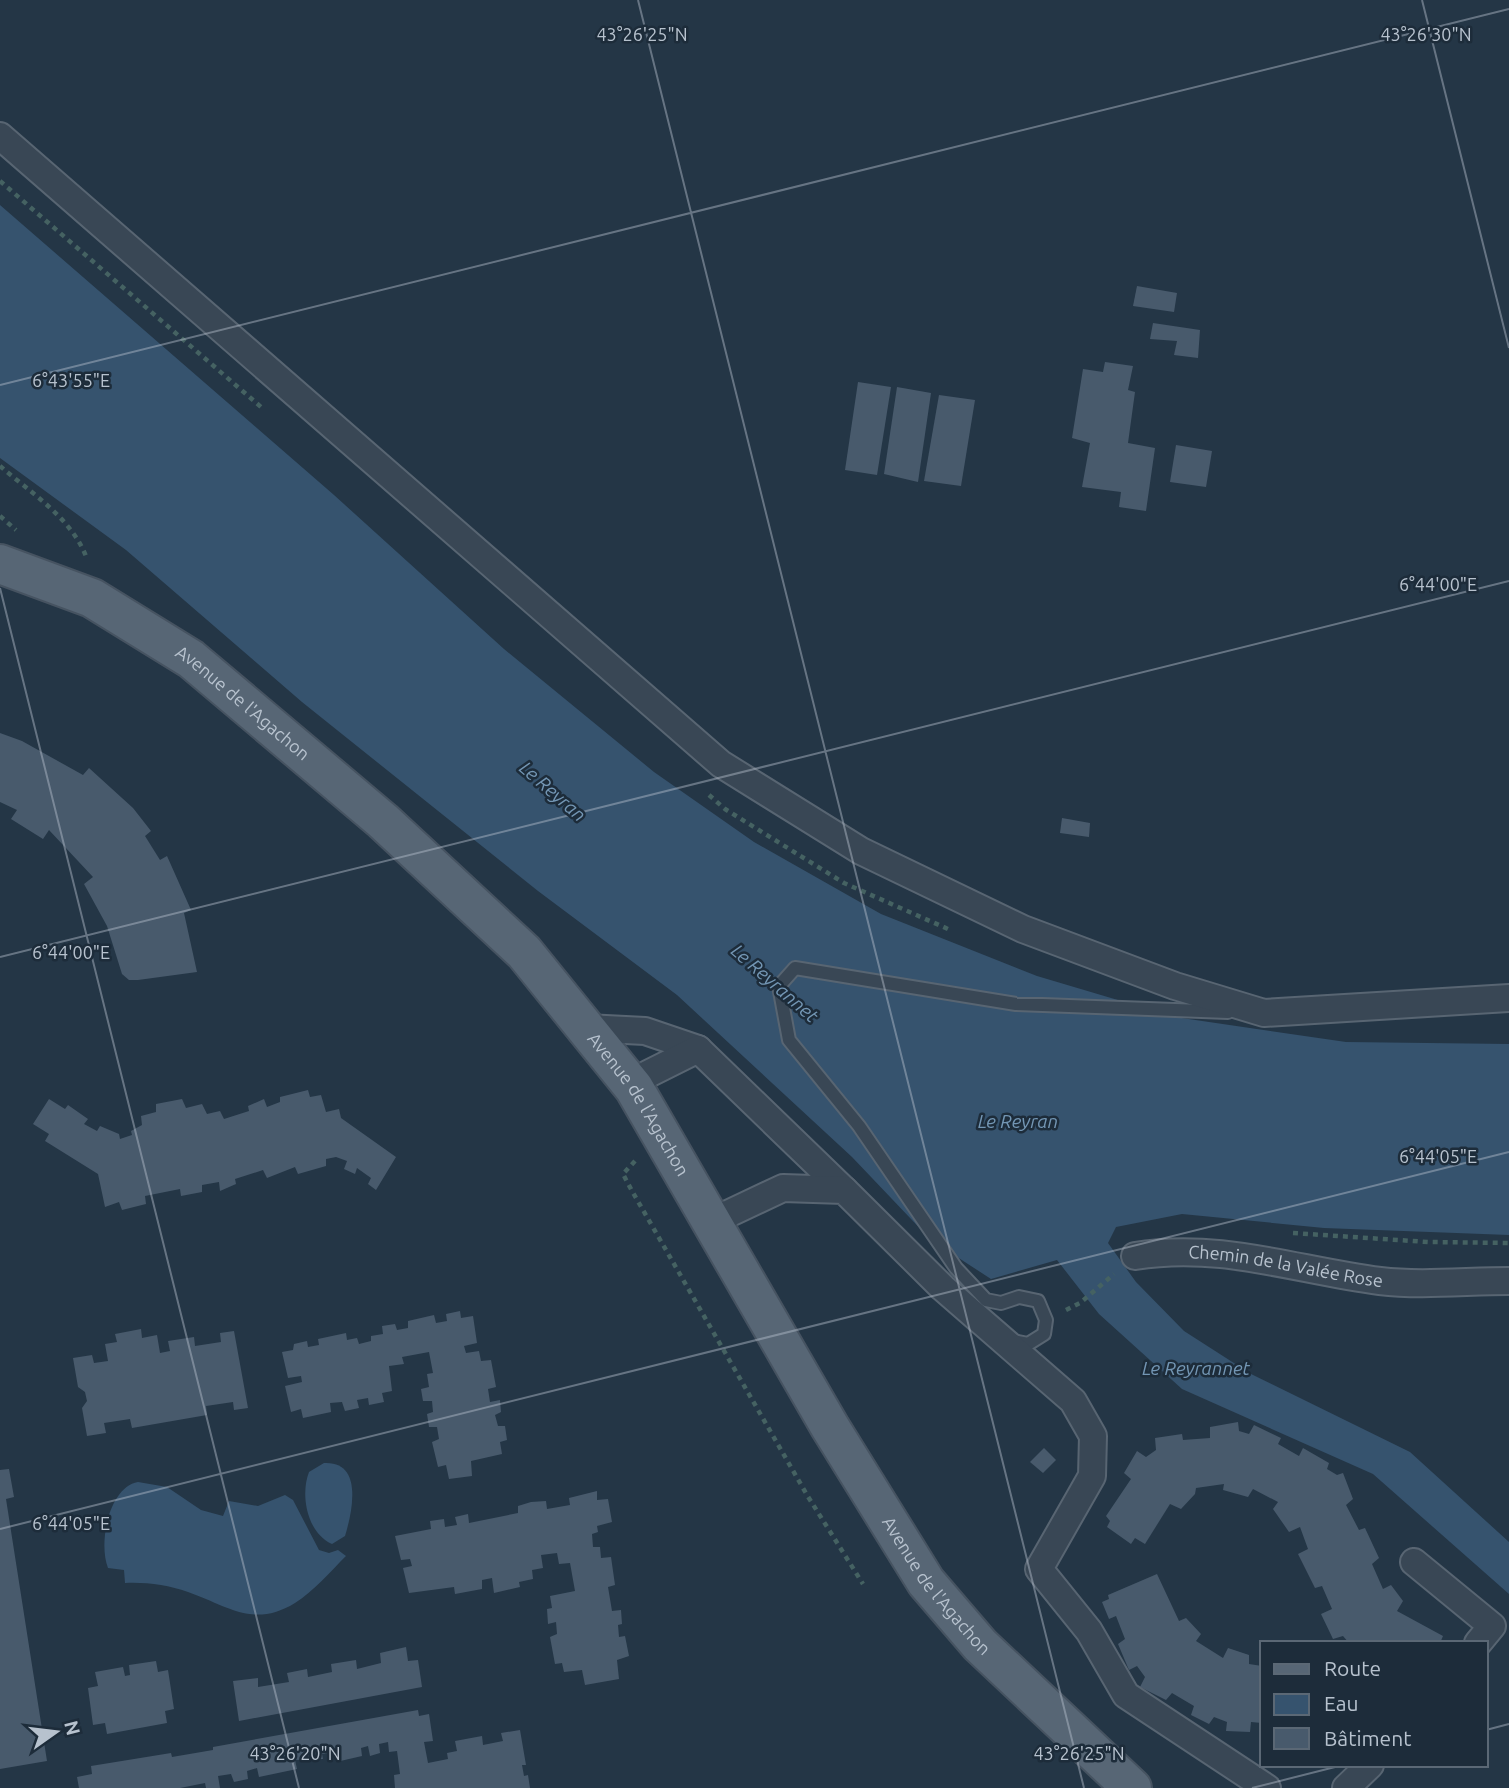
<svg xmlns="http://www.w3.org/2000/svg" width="1509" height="1788" font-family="Ubuntu,sans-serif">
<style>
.water{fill:#36536e}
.building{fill:#485a6c}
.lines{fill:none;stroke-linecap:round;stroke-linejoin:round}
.lane-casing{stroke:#586572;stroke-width:16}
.street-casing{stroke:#586572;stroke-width:30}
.primary-casing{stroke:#465361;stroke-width:42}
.path{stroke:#456262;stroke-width:4.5;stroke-dasharray:5 5;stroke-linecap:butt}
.lane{stroke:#394755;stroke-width:12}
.street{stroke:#394755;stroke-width:26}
.primary{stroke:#576675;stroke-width:38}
.ticks{fill:none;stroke:#b7c2ce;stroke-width:2;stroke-opacity:0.45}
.labels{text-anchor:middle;stroke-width:5;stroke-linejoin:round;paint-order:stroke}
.street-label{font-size:18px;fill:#b7c2ce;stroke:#1d2c3a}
.water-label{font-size:19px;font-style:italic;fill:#7396b4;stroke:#1d2c3a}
.ticks-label{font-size:18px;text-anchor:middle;fill:#b7c2ce;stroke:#1d2c3a;stroke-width:5;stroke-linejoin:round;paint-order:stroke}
</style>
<rect width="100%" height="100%" fill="#243646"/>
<g class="water">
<polygon points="0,205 334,495 504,649 654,772 754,842 881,914 1037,976 1175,1017 1346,1042 1509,1044 1509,1235 1324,1228 1182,1214 1116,1227 1108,1243 1136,1282 1184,1331 1251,1374 1410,1452 1509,1542 1509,1594 1373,1474 1182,1389 1099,1314 1057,1260 991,1279 931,1240 852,1157 677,995 538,891 302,702 126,550 0,458"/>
<path d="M 324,1463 C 364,1461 352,1513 345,1536 L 332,1544 C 307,1533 300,1495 309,1472 Z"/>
<path d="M 138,1482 L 167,1487 L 201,1510 L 223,1516 L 229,1501 L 258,1506 L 285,1495 L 293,1500 L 319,1550 L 329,1553 L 338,1550 L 346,1556 C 330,1572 314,1591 295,1603 C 253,1629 226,1605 188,1592 C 168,1585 146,1582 125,1583 L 124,1570 L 108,1568 C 98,1543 109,1487 138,1482 Z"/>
</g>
<g class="building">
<polygon points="1137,286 1177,293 1174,312 1133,306"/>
<polygon points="1153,323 1200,330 1198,358 1174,355 1177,341 1150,339"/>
<polygon points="1105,362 1133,366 1128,390 1135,392 1128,443 1155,448 1146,511 1119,507 1121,492 1082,487 1090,443 1072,438 1083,369 1103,372"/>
<polygon points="858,382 891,387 877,475 845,470"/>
<polygon points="897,387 931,393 918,482 884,474"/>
<polygon points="939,395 975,400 961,486 924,481"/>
<polygon points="1176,445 1212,451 1206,487 1170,482"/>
<polygon points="0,733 22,741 83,775 89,768 133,808 151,831 145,836 160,860 167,856 191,910 184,913 197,972 138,980 129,980 122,974 107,926 84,884 93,877 49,830 43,839 11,819 17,810 0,802"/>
<polygon points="1062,818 1090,823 1089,837 1060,833"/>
<polygon points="308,1090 310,1097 321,1095 326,1112 339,1109 341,1118 396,1157 376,1190 368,1184 371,1178 357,1168 355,1174 344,1169 347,1161 336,1157 326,1159 326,1166 298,1174 295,1167 267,1178 263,1170 235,1179 236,1184 220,1191 219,1182 202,1185 202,1192 181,1196 180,1189 145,1196 146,1204 122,1210 119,1202 105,1207 98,1174 45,1141 49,1134 33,1124 49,1099 65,1109 68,1105 88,1119 84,1124 97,1131 100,1126 119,1134 120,1139 132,1135 131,1131 142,1125 141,1116 156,1112 156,1104 182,1099 186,1108 202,1104 207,1114 220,1111 224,1119 249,1111 248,1106 264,1099 267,1107 280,1102 280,1097"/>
<polygon points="460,1311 461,1318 473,1316 477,1343 464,1346 466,1353 479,1351 481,1361 491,1360 496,1387 488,1389 490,1402 500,1400 501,1412 495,1415 498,1426 505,1426 507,1440 500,1442 502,1454 471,1461 472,1476 449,1479 446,1465 438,1467 432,1442 439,1439 437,1427 429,1427 427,1414 433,1412 432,1401 423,1401 421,1389 429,1387 427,1374 433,1373 429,1352 402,1357 404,1364 389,1366 392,1391 382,1393 384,1402 369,1405 368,1398 357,1400 359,1408 345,1411 342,1402 330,1403 331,1412 303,1418 301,1409 291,1412 285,1386 302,1382 301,1376 288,1378 282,1352 293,1350 294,1344 307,1341 308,1347 319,1345 318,1339 346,1333 347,1340 357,1338 359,1344 371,1341 371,1336 383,1334 382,1326 395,1324 397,1330 408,1328 408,1321 434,1315 436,1323 447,1321 446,1314"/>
<polygon points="141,1329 142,1338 157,1335 160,1353 170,1351 168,1341 194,1337 195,1346 221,1342 220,1333 234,1331 248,1408 234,1410 233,1402 206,1406 207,1415 132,1428 130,1419 104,1423 106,1433 87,1436 82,1408 87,1401 85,1392 78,1387 73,1358 92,1355 94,1363 108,1361 105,1344 117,1342 115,1334"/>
<polygon points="1238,1422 1239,1431 1249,1434 1254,1425 1281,1438 1278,1444 1299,1456 1303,1448 1329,1463 1327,1469 1337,1475 1343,1473 1353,1499 1346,1505 1359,1530 1365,1528 1379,1558 1372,1564 1383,1589 1391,1585 1403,1601 1397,1611 1443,1636 1440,1643 1349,1643 1343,1636 1333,1639 1321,1614 1332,1609 1322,1586 1315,1588 1298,1554 1308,1549 1300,1527 1289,1532 1273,1509 1278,1502 1253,1489 1248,1497 1223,1490 1224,1484 1196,1488 1195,1494 1181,1509 1170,1504 1145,1544 1135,1538 1131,1544 1107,1527 1110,1521 1106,1516 1131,1479 1124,1473 1137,1451 1146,1457 1156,1450 1155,1438 1182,1434 1183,1440 1210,1438 1210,1427"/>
<polygon points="1044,1448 1056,1460 1043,1473 1030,1462"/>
<polygon points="9,1469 14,1497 6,1499 47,1761 0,1769 0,1470"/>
<polygon points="597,1491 597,1500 608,1499 612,1522 597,1526 598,1532 592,1534 593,1547 600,1547 601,1558 611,1557 615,1585 608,1587 612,1611 621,1610 622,1624 618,1625 619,1637 625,1636 629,1656 617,1660 619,1679 585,1685 582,1670 564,1672 562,1663 555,1664 550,1637 557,1634 556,1622 548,1624 547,1609 552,1608 550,1596 575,1591 570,1563 559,1564 557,1553 541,1555 543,1568 532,1570 533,1579 519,1582 520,1587 494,1593 492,1578 482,1580 482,1589 455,1594 454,1587 409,1593 403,1568 412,1566 410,1559 401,1560 395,1536 431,1529 430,1521 444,1519 445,1527 457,1525 455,1517 468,1514 469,1523 518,1513 518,1506 531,1502 546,1501 547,1509 570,1505 569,1498"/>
<polygon points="1157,1574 1179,1621 1186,1618 1201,1634 1196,1641 1223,1658 1228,1648 1249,1655 1249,1664 1262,1666 1262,1723 1251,1722 1250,1732 1226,1731 1227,1722 1214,1717 1209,1724 1191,1715 1194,1706 1172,1693 1166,1700 1140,1687 1145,1677 1137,1666 1129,1670 1118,1644 1125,1639 1116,1616 1109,1619 1102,1602 1109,1599 1108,1595"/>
<polygon points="406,1647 408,1661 418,1660 422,1687 239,1721 233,1681 258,1678 258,1687 289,1682 287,1673 307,1669 308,1677 332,1672 331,1664 356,1660 357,1669 381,1663 380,1653"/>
<polygon points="156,1661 158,1672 168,1670 174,1709 165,1711 167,1723 107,1734 105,1723 93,1725 88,1688 98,1686 95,1672 123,1667 125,1676 130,1675 129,1665"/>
<polygon points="418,1710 419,1716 429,1714 433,1741 424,1742 428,1763 448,1759 447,1753 457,1751 455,1741 482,1736 483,1745 503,1741 501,1733 520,1730 526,1765 522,1765 524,1776 528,1775 530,1788 395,1788 394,1775 400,1774 397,1751 389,1752 388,1742 379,1744 380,1753 370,1756 368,1746 361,1748 362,1756 336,1762 334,1752 322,1754 323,1759 295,1760 297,1769 259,1777 257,1768 247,1771 248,1779 234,1782 231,1774 218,1776 220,1788 206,1788 205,1783 180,1788 79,1788 77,1777 92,1774 91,1766 171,1753 172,1757 213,1750 213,1747"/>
</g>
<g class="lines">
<defs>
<polyline id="lane" points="1013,1341 1028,1344 1044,1334 1046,1320 1038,1301 1019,1297 1001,1303 986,1300 956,1268 859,1126 789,1040 779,986 795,968 1016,1004 1228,1012"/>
<g id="street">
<polyline points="0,136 721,764 861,851 1023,929 1175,986 1264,1013 1509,998"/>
<polyline points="586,1028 645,1031 698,1049"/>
<polyline points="634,1088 648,1074 698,1049 844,1190"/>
<polyline points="713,1221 783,1188 844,1190 943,1288 1073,1401 1093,1436 1092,1476 1039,1569 1089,1631 1126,1695 1267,1788"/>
<path id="s1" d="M 1135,1256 C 1220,1242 1295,1270 1380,1281 C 1421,1286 1467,1281 1509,1281"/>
<polyline points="1414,1562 1492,1626 1478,1643"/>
<polyline points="1346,1788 1370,1765"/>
</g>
<g id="primary">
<path id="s2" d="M 0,564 L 92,598 L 191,659 L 383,821 L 524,952 L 634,1088 L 830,1427 L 926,1582 L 980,1645 L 1132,1788"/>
</g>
</defs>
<use href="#lane" class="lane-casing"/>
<use href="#street" class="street-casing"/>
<use href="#primary" class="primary-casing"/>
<g class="path">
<polyline points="0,181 261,407"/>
<path d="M 0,466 C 31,493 73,519 87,559"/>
<polyline points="0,516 16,530"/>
<polyline points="709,795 725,809 844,883 948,929"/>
<polyline points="635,1161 623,1174 632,1191 807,1495 863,1584"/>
<polyline points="1293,1233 1428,1242 1509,1243"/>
<polyline points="1066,1310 1080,1303 1114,1274"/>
</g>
<use href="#lane" class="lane"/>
<use href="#street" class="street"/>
<use href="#primary" class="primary"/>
</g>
<path class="ticks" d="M 638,0 L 1084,1788M 1422,0 L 1509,348M 0,385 L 1509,9M 0,588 L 299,1788M 0,957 L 1509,581M 0,1529 L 1509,1152M 1486,1730 L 1509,1724M 1252,1788 L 1343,1765"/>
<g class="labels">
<g class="street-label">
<text dy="6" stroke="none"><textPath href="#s2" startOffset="282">Avenue de l'Agachon</textPath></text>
<text dy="6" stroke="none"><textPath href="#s2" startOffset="849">Avenue de l'Agachon</textPath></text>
<text dy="6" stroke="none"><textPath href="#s1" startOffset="152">Chemin de la Valée Rose</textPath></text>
<text dy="6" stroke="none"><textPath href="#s2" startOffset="1416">Avenue de l'Agachon</textPath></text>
</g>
<g class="water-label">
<text transform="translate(553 791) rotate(41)" y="7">Le Reyran</text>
<text transform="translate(775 983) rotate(41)" y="7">Le Reyrannet</text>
<text x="1018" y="1128">Le Reyran</text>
<text x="1196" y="1375">Le Reyrannet</text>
</g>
</g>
<g class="ticks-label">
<text x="642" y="41">43°26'25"N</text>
<text x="1426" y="41">43°26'30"N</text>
<text x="71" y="387">6°43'55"E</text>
<text x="1438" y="591">6°44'00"E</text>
<text x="71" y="959">6°44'00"E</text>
<text x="1438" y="1163">6°44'05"E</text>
<text x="71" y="1530">6°44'05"E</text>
<text x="295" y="1760">43°26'20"N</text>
<text x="1079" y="1760">43°26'25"N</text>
</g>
<rect x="1260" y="1641" width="228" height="126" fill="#1d2c3a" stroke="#5b6875" stroke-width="2"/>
<rect x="1274" y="1664" width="35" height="10" fill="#576675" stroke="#5b6875" stroke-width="2"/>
<text x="1324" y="1676" font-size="21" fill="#b7c2ce">Route</text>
<rect x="1274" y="1694" width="35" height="21" fill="#36536e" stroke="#5b6875" stroke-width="2"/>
<text x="1324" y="1711" font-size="21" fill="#b7c2ce">Eau</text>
<rect x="1274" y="1728" width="35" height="21" fill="#485a6c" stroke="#5b6875" stroke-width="2"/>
<text x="1324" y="1746" font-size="21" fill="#b7c2ce">Bâtiment</text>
<g transform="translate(56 1732) rotate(76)" stroke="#1d2c3a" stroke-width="5" paint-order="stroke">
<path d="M0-5L12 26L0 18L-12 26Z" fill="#b7c2ce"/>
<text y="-10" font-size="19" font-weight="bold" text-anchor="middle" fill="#b7c2ce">N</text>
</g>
</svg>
